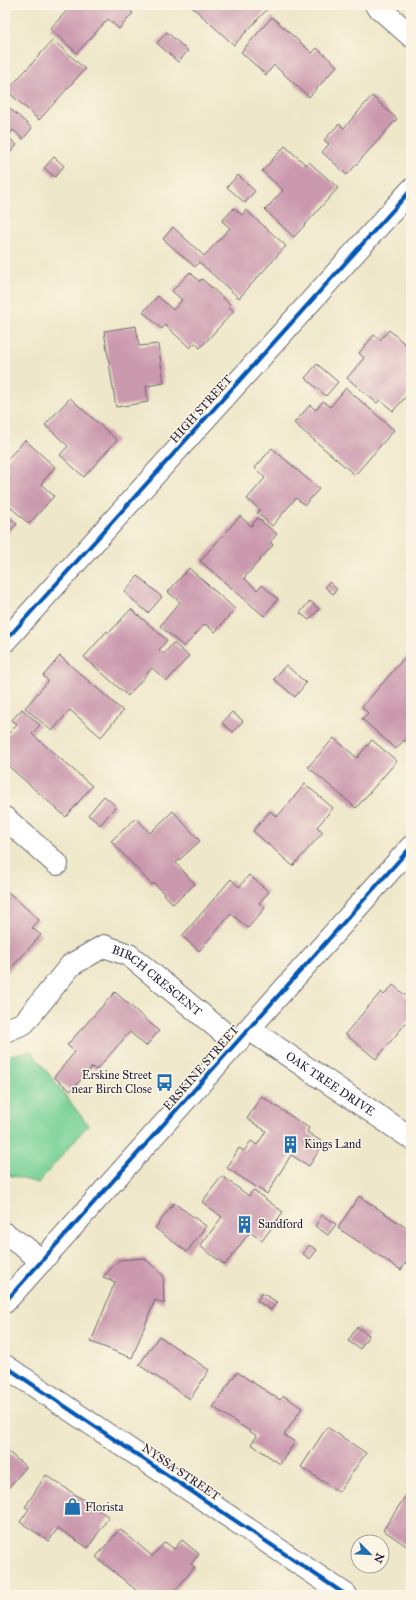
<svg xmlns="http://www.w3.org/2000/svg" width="416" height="1600" font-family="'IM FELL Great Primer',serif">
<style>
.green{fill:#78d298;stroke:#4d7a6a}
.building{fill:#ca99ae}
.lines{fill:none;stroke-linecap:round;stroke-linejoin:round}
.minor-casing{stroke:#69676d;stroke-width:24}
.minor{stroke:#fff;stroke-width:22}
.cycleway-casing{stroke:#fcf5e5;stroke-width:6}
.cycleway{stroke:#0057b8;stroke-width:4}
.labels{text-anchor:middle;stroke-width:3;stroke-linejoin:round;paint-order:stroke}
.street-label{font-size:12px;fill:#22223b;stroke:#fcf5e5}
.poi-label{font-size:12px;fill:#22223b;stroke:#fcf5e5;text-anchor:start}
</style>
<rect width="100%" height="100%" fill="#fcf5e5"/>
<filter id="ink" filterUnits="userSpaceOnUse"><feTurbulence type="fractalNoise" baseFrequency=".025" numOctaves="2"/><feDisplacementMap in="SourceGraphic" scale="8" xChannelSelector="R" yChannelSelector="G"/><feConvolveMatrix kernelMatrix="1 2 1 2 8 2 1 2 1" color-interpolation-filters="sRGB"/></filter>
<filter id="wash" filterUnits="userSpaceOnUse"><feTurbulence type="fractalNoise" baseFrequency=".012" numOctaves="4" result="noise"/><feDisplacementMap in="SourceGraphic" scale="16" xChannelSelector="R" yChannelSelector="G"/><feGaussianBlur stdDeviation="0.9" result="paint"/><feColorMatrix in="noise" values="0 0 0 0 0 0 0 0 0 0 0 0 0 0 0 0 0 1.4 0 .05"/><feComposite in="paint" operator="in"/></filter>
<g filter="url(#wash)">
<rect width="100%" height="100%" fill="#eee7c9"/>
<polygon class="green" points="31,1051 88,1125 38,1183 5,1174 5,1056"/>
<g id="blocks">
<g class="building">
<polygon points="72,5 124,5 133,13 119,29 108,19 77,53 50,29"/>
<polygon points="190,5 271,5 234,45"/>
<polygon points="272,17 312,53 317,48 337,66 309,97 274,65 266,75 241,52"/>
<polygon points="167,32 188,51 178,62 157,43"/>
<polygon points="53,40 85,69 39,120 7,91"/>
<polygon points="372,96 397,119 347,175 322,152 329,144 324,140 339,124 344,128"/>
<polygon points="5,104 32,128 23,139 13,130 8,137 17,145 5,159"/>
<polygon points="285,146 306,165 309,162 338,188 294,237 265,210 283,190 262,171"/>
<polygon points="54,157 64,166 55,177 44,168"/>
<polygon points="238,175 255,191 245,203 227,187"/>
<polygon points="234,208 242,215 246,210 286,246 239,298 199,262 195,267 163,239 173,227 204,256 230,228 222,221"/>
<polygon points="190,272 199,281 202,279 230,304 228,306 234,311 200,348 195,343 190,348 165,325 162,329 143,312 158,296 173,310 182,300 172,291"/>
<polygon points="136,326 139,346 158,344 164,383 146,386 148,402 116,407 104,331"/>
<polygon points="389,330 411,349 411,391 393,411 380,400 377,403 347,378 364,358 359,353 374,335 380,340"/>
<polygon points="317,364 338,382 326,396 305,378"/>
<polygon points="346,388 394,430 355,475 294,423 310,405 316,410 323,401 330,407"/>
<polygon points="70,398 117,440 84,477 60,455 68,446 45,425"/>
<polygon points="25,440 55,467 41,484 54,496 29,524 5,502 5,472 9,468 5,465 5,462"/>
<polygon points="272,448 319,489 305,505 296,498 272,526 257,513 260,510 247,499 265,478 255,468"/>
<polygon points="5,513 17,524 5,536"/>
<polygon points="240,516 251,526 258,518 277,534 270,542 273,545 244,578 257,590 262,585 278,599 264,616 200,561"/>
<polygon points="189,568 235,609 215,632 205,624 184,647 160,626 180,602 168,592"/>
<polygon points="138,576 162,597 148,613 124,592"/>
<polygon points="329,582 337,589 333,594 325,587"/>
<polygon points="310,601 319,609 309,620 300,613"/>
<polygon points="131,609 167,640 159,650 164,654 173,643 189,656 167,681 152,668 128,696 84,657 107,631 109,633"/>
<polygon points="60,656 123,711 101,737 70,710 52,731 25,708 48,681 43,676"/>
<polygon points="406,656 411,661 411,739 408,743 404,740 396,749 362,719 368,713 362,707"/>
<polygon points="286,665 306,683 295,697 274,679"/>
<polygon points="22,709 40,725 32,734 92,786 66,817 5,763 5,738 17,724 12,720"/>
<polygon points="232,712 243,721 233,732 222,723"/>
<polygon points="334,738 357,758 372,740 397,761 356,808 308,767"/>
<polygon points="305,784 333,808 317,827 323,832 293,866 253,831 270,811 277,817"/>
<polygon points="104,796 116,806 100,825 88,815"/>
<polygon points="173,811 200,841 176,863 195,884 173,904 154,883 152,885 111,841 136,818 150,833"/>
<polygon points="249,875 269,892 259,903 265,908 248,928 231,914 199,951 182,936 231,879 239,887"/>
<polygon points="5,889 39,920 32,928 41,935 5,975"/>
<polygon points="393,985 411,1000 411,1017 376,1059 345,1034 381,992 384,995"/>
<polygon points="115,992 159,1031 146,1046 130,1032 96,1070 92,1067 71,1091 54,1077 75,1052 67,1045"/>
<polygon points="261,1096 309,1128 307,1132 324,1143 309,1166 291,1155 267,1194 227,1168 239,1148 244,1151 251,1141 257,1145 266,1131 247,1119"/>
<polygon points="222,1176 249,1196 253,1190 283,1212 262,1241 250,1232 225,1265 200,1246 222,1217 202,1202"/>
<polygon points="359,1196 411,1231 411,1255 401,1270 338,1228"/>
<polygon points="174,1203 206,1226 187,1252 155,1228"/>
<polygon points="322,1215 336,1224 328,1235 315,1226"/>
<polygon points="309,1245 317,1250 310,1259 303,1254"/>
<polygon points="144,1258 163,1275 164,1304 155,1300 132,1358 91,1342 115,1282 103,1277 119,1260"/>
<polygon points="262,1293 277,1302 271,1310 257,1301"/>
<polygon points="357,1327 369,1335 360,1349 348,1341"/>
<polygon points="159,1336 209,1370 190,1399 139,1365"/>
<polygon points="237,1372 280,1400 284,1396 302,1408 284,1435 295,1442 280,1464 251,1444 257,1436 213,1407"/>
<polygon points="327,1427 366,1453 339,1492 301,1467"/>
<polygon points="5,1449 26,1467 5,1492"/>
<polygon points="46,1475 109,1517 88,1548 58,1528 49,1541 20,1522 29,1509 25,1507"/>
<polygon points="410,1489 411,1490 411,1549 383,1530"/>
<polygon points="120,1529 152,1556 165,1542 174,1549 182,1540 199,1554 191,1564 195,1567 171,1595 142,1595 96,1557"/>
</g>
</g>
</g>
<g filter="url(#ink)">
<use href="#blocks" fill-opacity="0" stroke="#69676d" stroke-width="1"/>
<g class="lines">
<defs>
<g id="minor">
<polyline points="376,5 411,36"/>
<polyline points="5,641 411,190"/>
<polyline points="5,818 57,864"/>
<path id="s1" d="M 249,1029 L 411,1138"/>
<path id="s2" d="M 5,1031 L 24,1023 L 71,965 L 104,946 L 129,955 L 236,1043"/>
<polyline points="5,1234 23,1246 42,1261"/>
<polyline points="5,1302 411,847"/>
<polyline points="5,1366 346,1595"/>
</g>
</defs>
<use href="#minor" class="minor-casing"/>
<use href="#minor" class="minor"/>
<defs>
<g id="cycleway">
<polyline points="5,641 411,190"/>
<polyline points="5,1302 411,847"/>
<polyline points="5,1366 346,1595"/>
</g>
</defs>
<use href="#cycleway" class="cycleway-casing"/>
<use href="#cycleway" class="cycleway"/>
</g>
</g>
<defs>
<symbol id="bus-bare" viewBox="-9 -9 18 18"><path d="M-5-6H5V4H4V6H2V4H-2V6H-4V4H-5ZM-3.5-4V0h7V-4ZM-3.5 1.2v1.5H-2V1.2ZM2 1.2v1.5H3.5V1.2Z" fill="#1f6fb2" stroke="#fcf5e5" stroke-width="2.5" paint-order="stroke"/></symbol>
<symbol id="building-bare" viewBox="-9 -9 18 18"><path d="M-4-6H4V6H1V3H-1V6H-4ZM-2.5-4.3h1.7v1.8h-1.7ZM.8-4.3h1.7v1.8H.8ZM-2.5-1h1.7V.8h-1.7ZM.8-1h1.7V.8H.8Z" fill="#1f6fb2" stroke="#fcf5e5" stroke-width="2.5" paint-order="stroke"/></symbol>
<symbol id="shop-bare" viewBox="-9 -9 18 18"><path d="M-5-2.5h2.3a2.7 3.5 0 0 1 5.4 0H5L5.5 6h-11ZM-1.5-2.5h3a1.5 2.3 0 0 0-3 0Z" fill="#1f6fb2" stroke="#fcf5e5" stroke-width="2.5" paint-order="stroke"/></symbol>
</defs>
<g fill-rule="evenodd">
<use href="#bus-bare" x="152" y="1070" width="25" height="25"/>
<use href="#building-bare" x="278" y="1132" width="25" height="25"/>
<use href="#building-bare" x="232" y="1212" width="25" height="25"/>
<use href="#shop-bare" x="60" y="1494" width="25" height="25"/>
</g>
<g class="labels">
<g class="street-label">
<text transform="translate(201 409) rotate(-48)" y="4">HIGH STREET</text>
<text dy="4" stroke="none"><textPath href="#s2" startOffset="197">BIRCH CRESCENT</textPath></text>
<text transform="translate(201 1068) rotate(-49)" y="4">ERSKINE STREET</text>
<text dy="4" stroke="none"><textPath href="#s1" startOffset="98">OAK TREE DRIVE</textPath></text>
<text transform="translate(181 1472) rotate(34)" y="4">NYSSA STREET</text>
</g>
<g class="poi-label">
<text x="152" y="1079" text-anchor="end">Erskine Street<tspan x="152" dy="14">near Birch Close</tspan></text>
<text x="304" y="1148">Kings Land</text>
<text x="258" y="1228">Sandford</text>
<text x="85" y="1511">Florista</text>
</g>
</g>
<rect width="416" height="1600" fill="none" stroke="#fcf5e5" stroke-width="20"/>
<g transform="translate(370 1554) rotate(114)"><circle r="19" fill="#fcf5e5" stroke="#a5a1a1"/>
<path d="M0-3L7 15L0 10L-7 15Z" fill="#1f6fb2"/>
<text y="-6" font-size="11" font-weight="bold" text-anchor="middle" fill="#22223b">N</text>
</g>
</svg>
